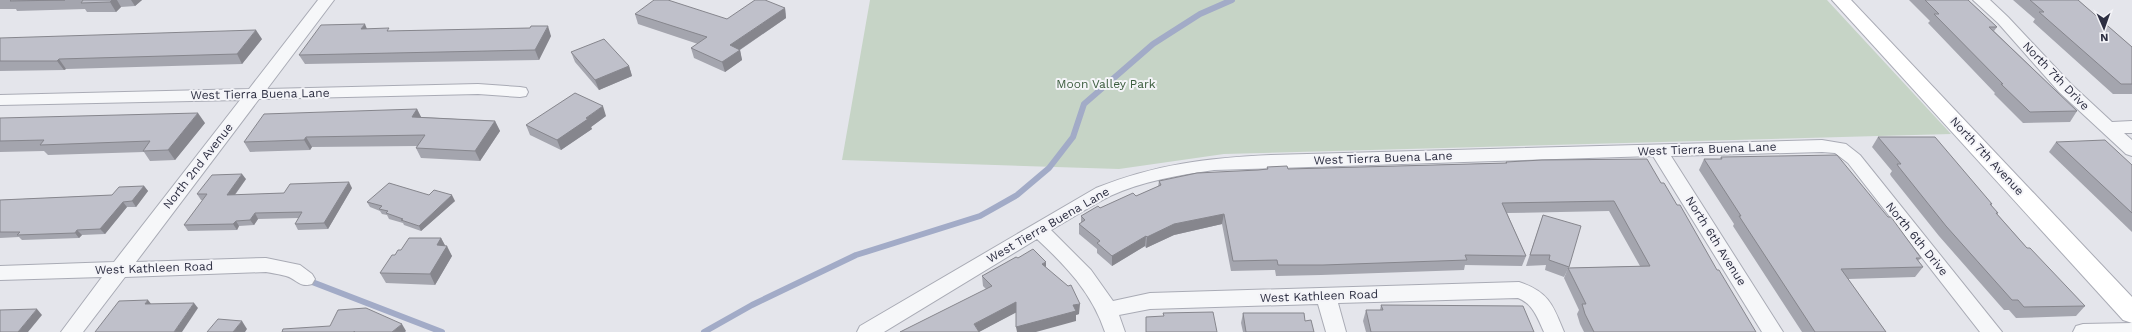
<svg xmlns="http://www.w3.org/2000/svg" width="2132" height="332" font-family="'Work Sans',sans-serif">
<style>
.green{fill:#c6d4c6}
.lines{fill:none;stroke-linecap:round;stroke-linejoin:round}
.stream{stroke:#a2abc7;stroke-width:6}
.street-casing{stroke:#a9abb5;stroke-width:2}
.secondary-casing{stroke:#a9abb5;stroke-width:2}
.street{fill:#f6f7f9;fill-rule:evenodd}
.secondary{fill:#fff;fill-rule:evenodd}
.wall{fill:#a4a5ae}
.shaded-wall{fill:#86868d}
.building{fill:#bfc0ca;stroke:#86868d}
.labels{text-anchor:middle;stroke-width:4;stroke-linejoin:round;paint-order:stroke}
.street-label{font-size:12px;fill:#2d2f42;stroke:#f4f4f8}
.park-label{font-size:12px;fill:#3b5c3d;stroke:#f4f4f8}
</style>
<rect width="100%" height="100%" fill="#e4e5eb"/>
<polygon class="green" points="870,0 1827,0 1951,134 1224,154 1119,169 842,160"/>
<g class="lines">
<g class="stream">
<polyline points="307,280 442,332"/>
<polyline points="704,332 752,305 856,255 980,216 1017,195 1049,168 1073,137 1084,104 1153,44 1200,14 1232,0"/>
</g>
<defs>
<g id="street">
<path d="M 318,0 L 334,0 L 267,89 L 478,84 L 520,87 L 526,88 L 528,92 L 526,96 L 520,97 L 478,94 L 259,99 L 136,262 L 266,258 L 300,265 L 312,274 L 315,279 L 312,284 C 299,288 297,279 286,276 C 279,274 272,273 266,272 L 125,277 L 83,332 L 61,332 L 102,277 L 0,280 L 0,266 L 114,262 L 240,100 L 0,105 L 0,95 L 249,89 Z"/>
<polygon points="1973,0 1990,0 2008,17 2071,84 2112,122 2132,121 2132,133 2124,133 2132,140 2132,156 2126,154 2059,92 1998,23"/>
<path d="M 1822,140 L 1846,144 L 1860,155 L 2002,332 L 1980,332 L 1848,163 L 1835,153 L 1822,152 L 1671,156 L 1783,332 L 1762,332 L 1653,156 L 1214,170 C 1179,175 1143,181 1110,196 C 1090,206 1071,219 1051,230 L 1091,270 L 1113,301 L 1150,293 L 1519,282 C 1549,292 1553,305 1564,332 L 1544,332 C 1537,317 1533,304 1518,298 L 1338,303 L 1346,332 L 1326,332 L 1318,304 L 1150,309 L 1119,315 L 1125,332 L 1105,332 C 1092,293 1066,266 1037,239 L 884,332 L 857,332 L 860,326 L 1096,188 C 1156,164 1207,158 1271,155 Z"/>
<polygon points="2132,323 2132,332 2073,332 2076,326 2083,324"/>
</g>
<polygon id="secondary" points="1832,0 1851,0 2132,297 2132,323 2123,320"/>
</defs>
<use href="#street" class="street-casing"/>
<use href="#secondary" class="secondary-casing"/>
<use href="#street" class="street"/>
<use href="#secondary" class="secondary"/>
</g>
<g class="wall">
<polygon points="0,0 142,0 135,6 121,7 116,12 87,12 85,9 17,11 16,9 0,9"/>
<polygon points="1909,0 1968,0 1997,27 1994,31 2077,111 2070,122 2023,123 1994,94 1995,93 1928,23 1930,21"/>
<polygon points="2013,0 2078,0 2132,47 2132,94 2113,94 2033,22 2035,19"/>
<polygon points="785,8 786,18 740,50 742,60 725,72 694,58 691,48 698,44 638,24 635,14 727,19"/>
<polygon points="530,28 551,36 539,60 305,64 299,55 367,29 390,31"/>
<polygon points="0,38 262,39 242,64 66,69 64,70 0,71"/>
<polygon points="571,52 629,66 632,76 599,90 575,62"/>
<polygon points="417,109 421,117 495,121 500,131 480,161 421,158 416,148 417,146 312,147 310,150 250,152 244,142"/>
<polygon points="606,116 591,127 592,129 561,150 530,135 526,125"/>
<polygon points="0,118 205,123 175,160 150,161 144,152 48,155 44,151 0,152"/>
<polygon points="1878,137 1992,204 1991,205 1998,213 1997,214 2027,248 2085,306 2076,316 2016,318 2009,310 2004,310 1939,236 1891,176 1890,174 1892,171 1872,147"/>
<polygon points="2056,142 2132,165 2132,232 2049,152"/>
<polygon points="1721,157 1921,258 1918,261 1923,267 1915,277 1848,279 1886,332 1802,332 1733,226 1734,224 1699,170 1704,159 1720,159"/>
<polygon points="1506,162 1661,183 1756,332 1584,332 1580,324 1577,314 1579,310 1564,278 1568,268 1640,266 1609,211 1507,213 1526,256 1522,266 1465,265 1464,270 1321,275 1276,276 1275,270 1231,271 1222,224 1174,235 1146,248 1145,246 1112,266 1097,253 1097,249 1079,234 1079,224 1081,223 1081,216 1100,208 1136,196 1158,187 1159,181 1267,169 1267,167 1288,169 1505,163"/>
<polygon points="246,179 235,195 284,193 352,188 328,229 298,230 295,224 299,218 258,219 254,225 239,226 237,230 188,231 184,225 203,200 201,200 197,194"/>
<polygon points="144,186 148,191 136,207 127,207 105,234 82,235 79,238 22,240 19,237 0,238 0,200 112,195"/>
<polygon points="429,195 455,201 421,231 404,225 403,223 389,219 387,215 382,214 380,211 370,207 367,202"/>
<polygon points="1543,215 1569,267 1564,277 1545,270 1546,265 1526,266"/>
<polygon points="441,238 445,246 452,256 435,285 386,283 380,273 395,255 401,250"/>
<polygon points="1018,258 1046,267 1079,314 1076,315 1076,321 1016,312 979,332 986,289 983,286 982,276"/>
<polygon points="1381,305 1534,332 1366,332 1363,321 1366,310 1380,310"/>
<polygon points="1243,313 1305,321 1314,332 1243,332 1241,323"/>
</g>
<g class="shaded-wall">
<polygon points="112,0 117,0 121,7 116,12 110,2"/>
<polygon points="131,0 142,0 135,6"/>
<polygon points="785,8 786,18 732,55 730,45"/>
<polygon points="365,24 369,34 361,29"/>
<polygon points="548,26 551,36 539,60 535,50"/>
<polygon points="256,30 262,39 242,64 237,54"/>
<polygon points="740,50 742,60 725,72 722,62"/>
<polygon points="59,59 66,69 64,70 57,61"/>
<polygon points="629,66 632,76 599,90 595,80"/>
<polygon points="603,106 606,116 591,127 592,129 561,150 557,140 586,118"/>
<polygon points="417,109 422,119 412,117"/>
<polygon points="198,113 205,123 175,160 168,150"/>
<polygon points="495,121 500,131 480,161 475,151"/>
<polygon points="306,137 312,147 310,150 304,140"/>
<polygon points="242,174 246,179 230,201 227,195"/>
<polygon points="349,182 352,188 328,229 324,223"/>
<polygon points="144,186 148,191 136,207 132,201"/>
<polygon points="452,195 455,201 421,231 419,226"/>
<polygon points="123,202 127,207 105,234 100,229"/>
<polygon points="255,213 258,219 254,225 250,220"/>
<polygon points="1224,214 1222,224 1174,235 1146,248 1147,237 1174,224"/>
<polygon points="236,221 239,226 237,230 233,224"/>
<polygon points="77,230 82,235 79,238 75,233"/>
<polygon points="1146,236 1145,246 1112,266 1112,256"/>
<polygon points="441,238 446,247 447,246 452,256 435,285 430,274 437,245"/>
<polygon points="1046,262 1046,272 1042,264"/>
<polygon points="148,300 152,305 145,304"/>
<polygon points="1016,302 1017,312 979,332 974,324"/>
<polygon points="194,303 198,308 182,332 174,332"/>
<polygon points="1080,304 1079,314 1076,315 1076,321 1036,332 1017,332 1016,327 1073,305"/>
<polygon points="37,309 42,315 28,332 18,332"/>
<polygon points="242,321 247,329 245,332 233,332"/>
<polygon points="402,324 406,331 405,332 392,332"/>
</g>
<g class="building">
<polygon points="11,0 65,0 10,1"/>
<polygon points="83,0 112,0 110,2 81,3"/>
<polygon points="654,0 668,0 727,19 755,0 765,0 785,8 730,45 740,50 722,62 691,48 707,37 635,14"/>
<polygon points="1925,0 1968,0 1997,27 1989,27 2077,111 2030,112 2001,84 2003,84 1934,14 1939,14"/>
<polygon points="2030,0 2078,0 2132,47 2132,84 2121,84 2039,12 2044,12"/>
<polygon points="365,24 361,29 389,28 387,31 530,28 531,26 548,26 535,50 299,55 321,25"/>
<polygon points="256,30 237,54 59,59 57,61 0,61 0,38"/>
<polygon points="604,39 629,66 595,80 571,52"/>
<polygon points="575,93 603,106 586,118 588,119 557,140 526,125"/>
<polygon points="417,109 412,117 495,121 475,151 416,148 425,135 306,137 304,140 244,142 264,114"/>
<polygon points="198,113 168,150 143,151 150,141 40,145 44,140 0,141 0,118"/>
<polygon points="1878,137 1935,137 1992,204 1990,204 1998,213 1996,213 2027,248 2030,248 2085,306 2024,307 2018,300 2012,300 1946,226 1898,166 1897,164 1901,164"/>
<polygon points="2105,140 2132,165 2132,213 2056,142"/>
<polygon points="1837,155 1888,217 1891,217 1921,258 1916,258 1923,267 1841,269 1886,332 1815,332 1739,216 1741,216 1704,159 1722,159 1721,157"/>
<polygon points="1647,159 1661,183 1664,183 1677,205 1680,205 1717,270 1719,270 1756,332 1594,332 1585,314 1582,304 1586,304 1568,268 1650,266 1614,201 1502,203 1526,256 1465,255 1467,260 1323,265 1278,265 1277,260 1233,261 1224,214 1174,224 1147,237 1146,236 1112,256 1097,243 1100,241 1079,224 1085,220 1081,216 1098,206 1100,208 1133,193 1136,196 1161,185 1159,181 1197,173 1258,170 1268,169 1267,167 1287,166 1288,169 1507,163 1506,162 1542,160"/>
<polygon points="242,174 227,195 284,193 290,184 349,182 324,223 295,224 302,212 255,213 250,220 236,221 233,224 184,225 207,194 197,194 212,175"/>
<polygon points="389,183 429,195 434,190 452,195 419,226 401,220 403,219 386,213 388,211 379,209 382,206 367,202"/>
<polygon points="144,186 132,201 123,202 100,229 77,230 75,233 17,235 20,232 0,232 0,200 112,195 119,187"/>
<polygon points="1543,215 1581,226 1569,267 1549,260 1550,255 1530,255"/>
<polygon points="409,238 441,238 437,245 447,246 430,274 380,273 392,255 395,255 398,250 401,250"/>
<polygon points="1033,249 1046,262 1042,264 1068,286 1071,285 1080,304 1073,305 1076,311 1016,327 1016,302 974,324 979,332 900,332 992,286 982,276 1016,257 1018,258"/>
<polygon points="148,300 145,304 194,303 174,332 95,332 119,301"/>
<polygon points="1381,305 1523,306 1534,332 1371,332 1366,310 1383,310"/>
<polygon points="366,308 402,324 392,332 355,332 354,331 354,332 282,332 283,329 330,326 338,310"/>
<polygon points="37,309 18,332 0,332 0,310"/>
<polygon points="1213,312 1217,332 1146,332 1146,317 1164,316 1163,313"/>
<polygon points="1243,313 1304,313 1305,321 1311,320 1314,332 1246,332"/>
<polygon points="218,319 242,321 233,332 207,332"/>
</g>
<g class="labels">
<g class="street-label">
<text transform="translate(2056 76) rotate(46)" y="4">North 7th Drive</text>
<text transform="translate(260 94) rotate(-1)" y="4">West Tierra Buena Lane</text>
<text transform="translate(1707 149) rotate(-2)" y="4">West Tierra Buena Lane</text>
<text transform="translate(1987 156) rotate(47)" y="4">North 7th Avenue</text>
<text transform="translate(1383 158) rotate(-2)" y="4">West Tierra Buena Lane</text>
<text transform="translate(198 166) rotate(-52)" y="4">North 2nd Avenue</text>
<text transform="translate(1048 225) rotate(-30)" y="4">West Tierra Buena Lane</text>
<text transform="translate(1917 239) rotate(51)" y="4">North 6th Drive</text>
<text transform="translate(1716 241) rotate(58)" y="4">North 6th Avenue</text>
<text transform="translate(154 268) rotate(-2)" y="4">West Kathleen Road</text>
<text transform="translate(1319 296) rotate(-2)" y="4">West Kathleen Road</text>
</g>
<g class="park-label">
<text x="1106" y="88">Moon Valley Park</text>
</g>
</g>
<g transform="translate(2104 28) rotate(178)" stroke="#f4f4f8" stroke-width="3" paint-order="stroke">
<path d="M0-3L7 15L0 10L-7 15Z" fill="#2d2f42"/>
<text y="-6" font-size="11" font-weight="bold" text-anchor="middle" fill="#2d2f42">N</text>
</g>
</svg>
